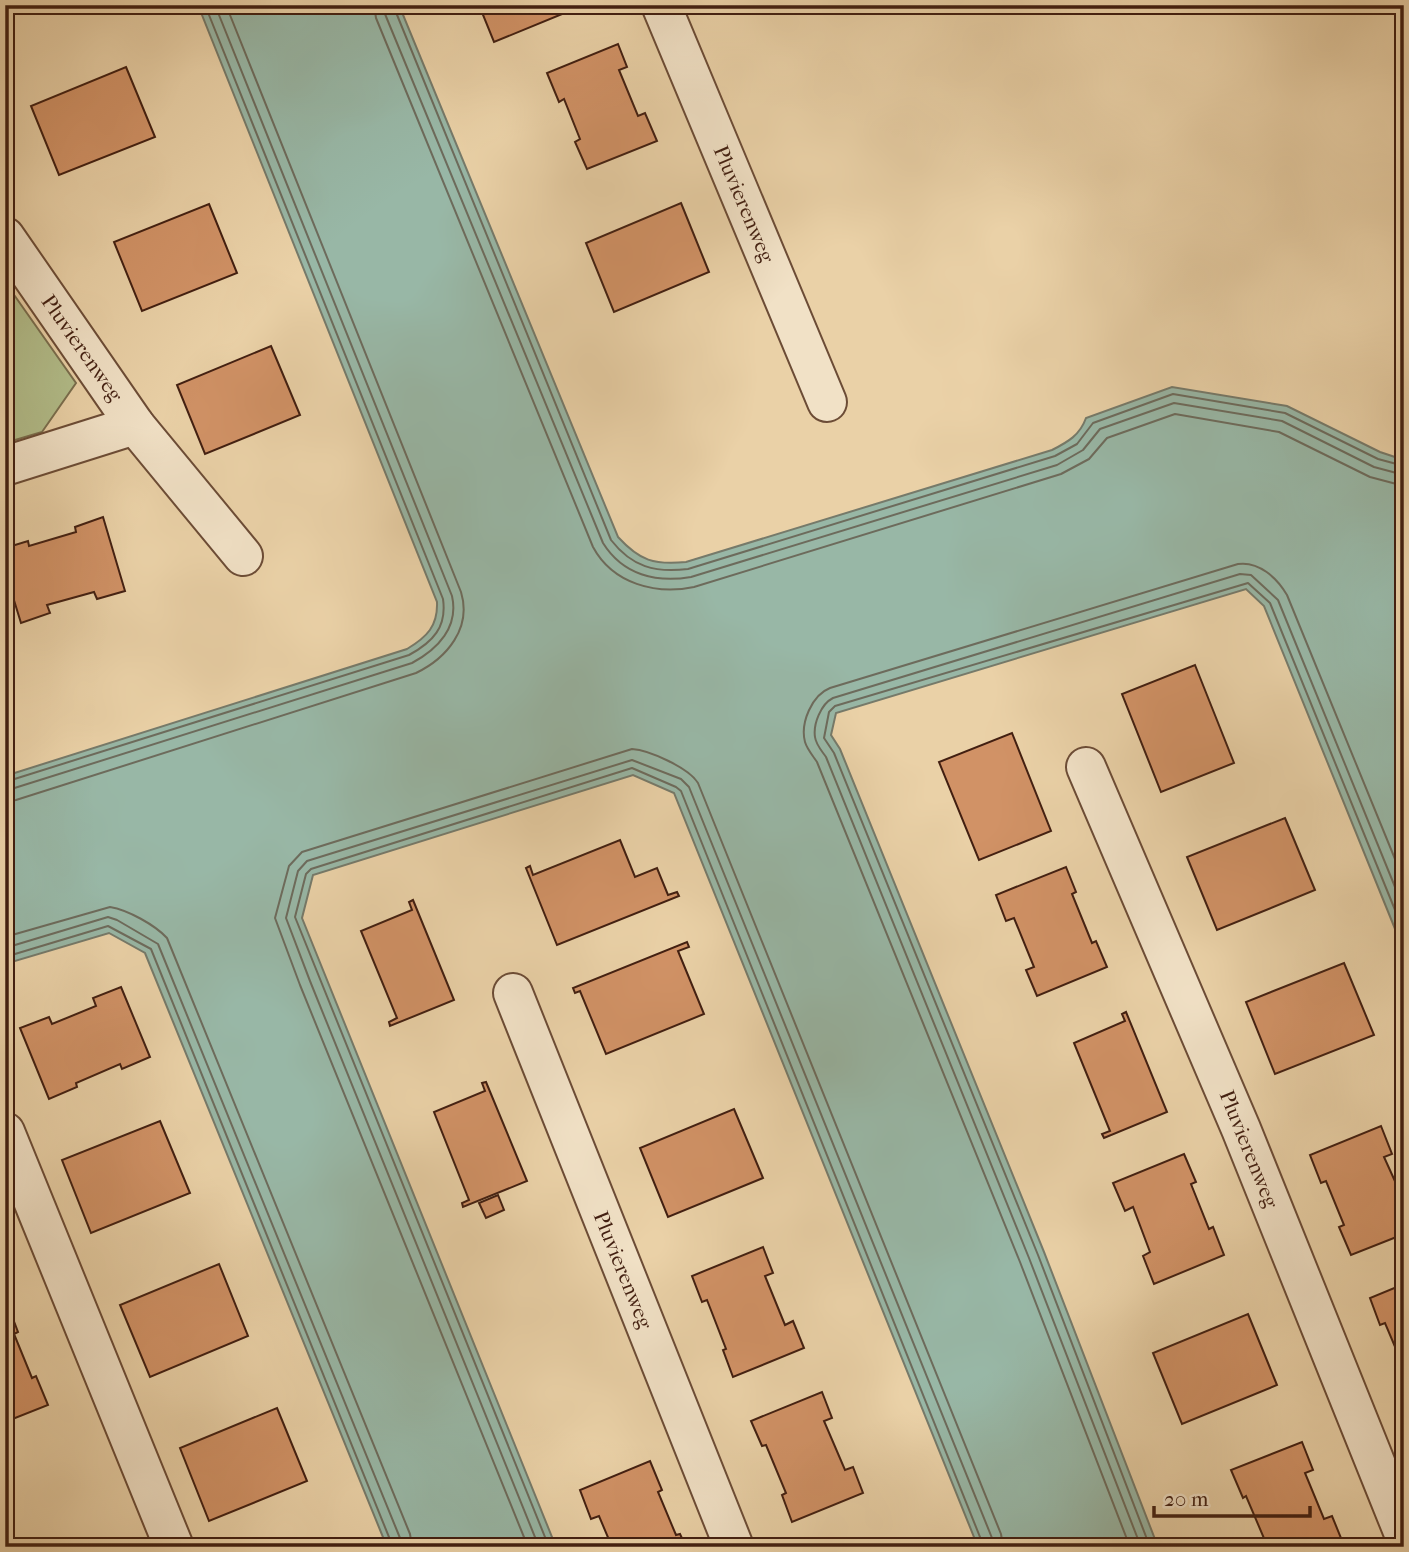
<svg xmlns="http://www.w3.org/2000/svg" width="1409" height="1552" font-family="'IM FELL French Canon',serif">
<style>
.green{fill:#b2bd8a;stroke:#7a6e4e;stroke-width:2}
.water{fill:#98b7a6;stroke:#767a6a;stroke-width:2}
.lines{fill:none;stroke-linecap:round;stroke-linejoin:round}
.shore{stroke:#6d6b5c;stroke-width:2}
.building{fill:#d19266;stroke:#421f11;stroke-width:2}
.minor-casing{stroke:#6c4c36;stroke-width:42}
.minor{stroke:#f1e1c6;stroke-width:38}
.labels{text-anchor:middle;stroke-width:6;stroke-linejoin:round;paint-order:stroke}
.street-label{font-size:21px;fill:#421f11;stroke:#f1e1c6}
</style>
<rect width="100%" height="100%" fill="#ead1a7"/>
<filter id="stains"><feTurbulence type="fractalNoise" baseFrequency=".00286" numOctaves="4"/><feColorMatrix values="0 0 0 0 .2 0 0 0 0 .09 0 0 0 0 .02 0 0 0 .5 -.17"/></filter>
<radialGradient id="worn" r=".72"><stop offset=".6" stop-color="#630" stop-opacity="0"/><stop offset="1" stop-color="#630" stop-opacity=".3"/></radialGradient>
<polygon class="green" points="5,282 76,383 42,432 5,443"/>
<path class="water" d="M 198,5 L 399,5 L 618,537 C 640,561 654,565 686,562 L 1052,450 C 1068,442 1080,435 1086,418 L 1172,387 L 1287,406 L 1380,452 L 1404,460 L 1404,951 L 1264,606 L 1246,589 L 836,713 L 831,735 L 840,749 L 1044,1252 L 1158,1547 L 978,1547 L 674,793 L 633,775 L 313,875 L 302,918 L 556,1547 L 387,1547 L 145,953 L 109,933 L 5,964 L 5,776 L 407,649 C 427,637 438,626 437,602 Z"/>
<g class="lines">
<g class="shore">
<path d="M 374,5 L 376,18 L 593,547 C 613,584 656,595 694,587 L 1061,474 L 1089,459 L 1107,438 L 1175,414 L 1279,432 L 1370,477 L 1404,486"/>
<path d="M 384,5 L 385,14 L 603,543 C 623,575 656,583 691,577 L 1057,465 L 1083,450 L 1100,429 L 1174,403 L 1282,421 L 1374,467 L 1404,475"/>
<path d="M 393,5 L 611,540 C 632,567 655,573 688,569 L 1055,456 L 1077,444 L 1093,423 L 1173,394 L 1285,413 L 1378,459 L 1404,466"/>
<path d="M 5,782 L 409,655 C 433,642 447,627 443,599 L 205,5"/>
<path d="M 5,791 L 412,663 C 438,649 459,627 452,596 L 215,5"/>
<path d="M 5,802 L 16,800 L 416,673 C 447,658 472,628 461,592 L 226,5"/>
<path d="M 5,937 L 110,907 C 128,910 155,925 167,938 L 410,1534 L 412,1547"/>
<polyline points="5,948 108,917 117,920 158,944 400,1538 402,1547"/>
<polyline points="5,957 108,926 151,949 393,1547"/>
<path d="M 528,1547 L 300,985 L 275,918 L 289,866 L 302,852 L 632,749 C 649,750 689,768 698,783 L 1001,1534 L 1003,1547"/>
<polyline points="539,1547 310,981 286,918 298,871 307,861 632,760 681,779 689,787 992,1538 993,1547"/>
<polyline points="549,1547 295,917 306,874 311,869 632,768 676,787 681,791 984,1547"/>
<path d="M 1130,1547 L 1020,1262 L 817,762 C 813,756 807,749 805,742 C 800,723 812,695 830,688 L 1238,564 C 1259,561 1277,578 1287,595 L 1404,881"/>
<path d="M 1141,1547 L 1029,1258 L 826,757 C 822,751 816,745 815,737 C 813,724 821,704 833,698 L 1240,574 L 1251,575 L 1278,600 L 1404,909"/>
<polyline points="1150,1547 1038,1255 834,753 824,738 829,712 835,706 1248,583 1270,603 1404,932"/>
</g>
</g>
<g class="building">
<polygon points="479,5 584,5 494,42"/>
<polygon points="618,44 627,67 619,70 638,116 645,113 657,141 587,169 575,142 580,139 564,99 559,102 547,73"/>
<polygon points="126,67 155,137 59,175 31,106"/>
<polygon points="681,203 709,272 614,312 586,243"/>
<polygon points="209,204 237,273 142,311 114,242"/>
<polygon points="271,346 300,415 205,454 177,385"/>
<polygon points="103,517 125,591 97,599 94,592 47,605 50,613 21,623 5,571 5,548 28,541 29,546 76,532 75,527"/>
<polygon points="1195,665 1234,763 1161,792 1122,694"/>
<polygon points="1012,733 1051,831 979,860 939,762"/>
<polygon points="1285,818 1315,890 1217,930 1187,857"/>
<polygon points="620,840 635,877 657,868 668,895 677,892 679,896 557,945 526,868 530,866 533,875"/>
<polygon points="1066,867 1076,892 1072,894 1092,943 1096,941 1107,967 1037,996 1026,970 1034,967 1014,918 1006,921 996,895"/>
<polygon points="413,900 454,1000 390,1026 389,1022 397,1018 361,931 412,910 409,902"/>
<polygon points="687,942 689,947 678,951 704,1014 606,1054 580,991 575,993 573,988"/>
<polygon points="1344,963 1374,1035 1275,1074 1246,1002"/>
<polygon points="121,987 150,1057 122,1069 120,1064 76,1083 77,1087 49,1099 20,1028 49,1017 52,1024 96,1006 93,998"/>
<polygon points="1126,1012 1167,1112 1104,1138 1102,1134 1110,1131 1074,1043 1125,1021 1122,1014"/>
<polygon points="486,1082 527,1181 463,1207 462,1203 469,1200 434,1112 485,1091 482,1083"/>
<polygon points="734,1109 763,1178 668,1217 640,1148"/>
<polygon points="160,1121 190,1193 91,1233 62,1160"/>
<polygon points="1381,1126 1392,1154 1384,1157 1404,1201 1404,1234 1351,1255 1339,1227 1344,1225 1326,1181 1321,1183 1310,1155"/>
<polygon points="1184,1154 1196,1182 1191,1184 1209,1229 1213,1227 1224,1255 1154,1284 1143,1256 1150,1252 1133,1207 1125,1211 1113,1183"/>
<polygon points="498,1195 504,1210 486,1218 479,1203"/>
<polygon points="763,1247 773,1273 765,1276 785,1325 793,1321 804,1348 733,1377 723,1350 726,1349 707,1300 702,1302 692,1276"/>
<polygon points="219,1264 248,1336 150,1377 120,1305"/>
<polygon points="1404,1284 1404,1368 1385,1323 1380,1325 1370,1298"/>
<polygon points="7,1303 18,1332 14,1334 32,1378 36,1376 48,1405 5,1422"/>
<polygon points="1248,1314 1277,1385 1182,1424 1153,1353"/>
<polygon points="822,1392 832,1418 824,1421 845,1470 853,1467 863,1493 792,1522 782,1495 786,1493 766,1445 762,1446 751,1421"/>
<polygon points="277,1408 307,1481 209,1521 180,1448"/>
<polygon points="1302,1442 1313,1470 1305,1473 1324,1519 1332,1516 1343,1543 1335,1547 1262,1547 1266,1543 1246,1496 1243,1498 1231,1470"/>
<polygon points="650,1461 662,1490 658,1492 676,1535 680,1534 686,1547 612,1547 599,1516 591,1519 580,1490"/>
</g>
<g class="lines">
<defs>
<g id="minor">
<polyline points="661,5 827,402"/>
<polyline points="5,237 135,425 243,556"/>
<polyline points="5,466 135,425"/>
<polyline points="1086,767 1241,1129 1404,1534"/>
<polyline points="513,993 734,1547"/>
<polyline points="5,1132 174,1547"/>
</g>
</defs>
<use href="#minor" class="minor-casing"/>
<use href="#minor" class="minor"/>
</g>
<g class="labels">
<g class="street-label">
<text transform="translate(744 204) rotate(67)" y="7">Pluvierenweg</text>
<text transform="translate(82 348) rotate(55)" y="7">Pluvierenweg</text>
<text transform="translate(1249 1149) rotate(68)" y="7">Pluvierenweg</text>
<text transform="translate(623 1270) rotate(68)" y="7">Pluvierenweg</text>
</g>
</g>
<rect width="1409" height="1552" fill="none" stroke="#ead1a7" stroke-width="28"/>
<rect x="7" y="7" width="1395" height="1538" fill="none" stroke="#421f11" stroke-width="3.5"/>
<rect x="14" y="14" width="1381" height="1524" fill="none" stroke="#421f11" stroke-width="2"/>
<path d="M1154 1506v10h156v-10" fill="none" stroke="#421f11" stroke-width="3.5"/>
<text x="1164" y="1506" font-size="21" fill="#421f11" stroke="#f1e1c6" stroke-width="5" paint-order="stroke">20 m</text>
<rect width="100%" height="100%" filter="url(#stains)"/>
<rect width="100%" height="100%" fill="url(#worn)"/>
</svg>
